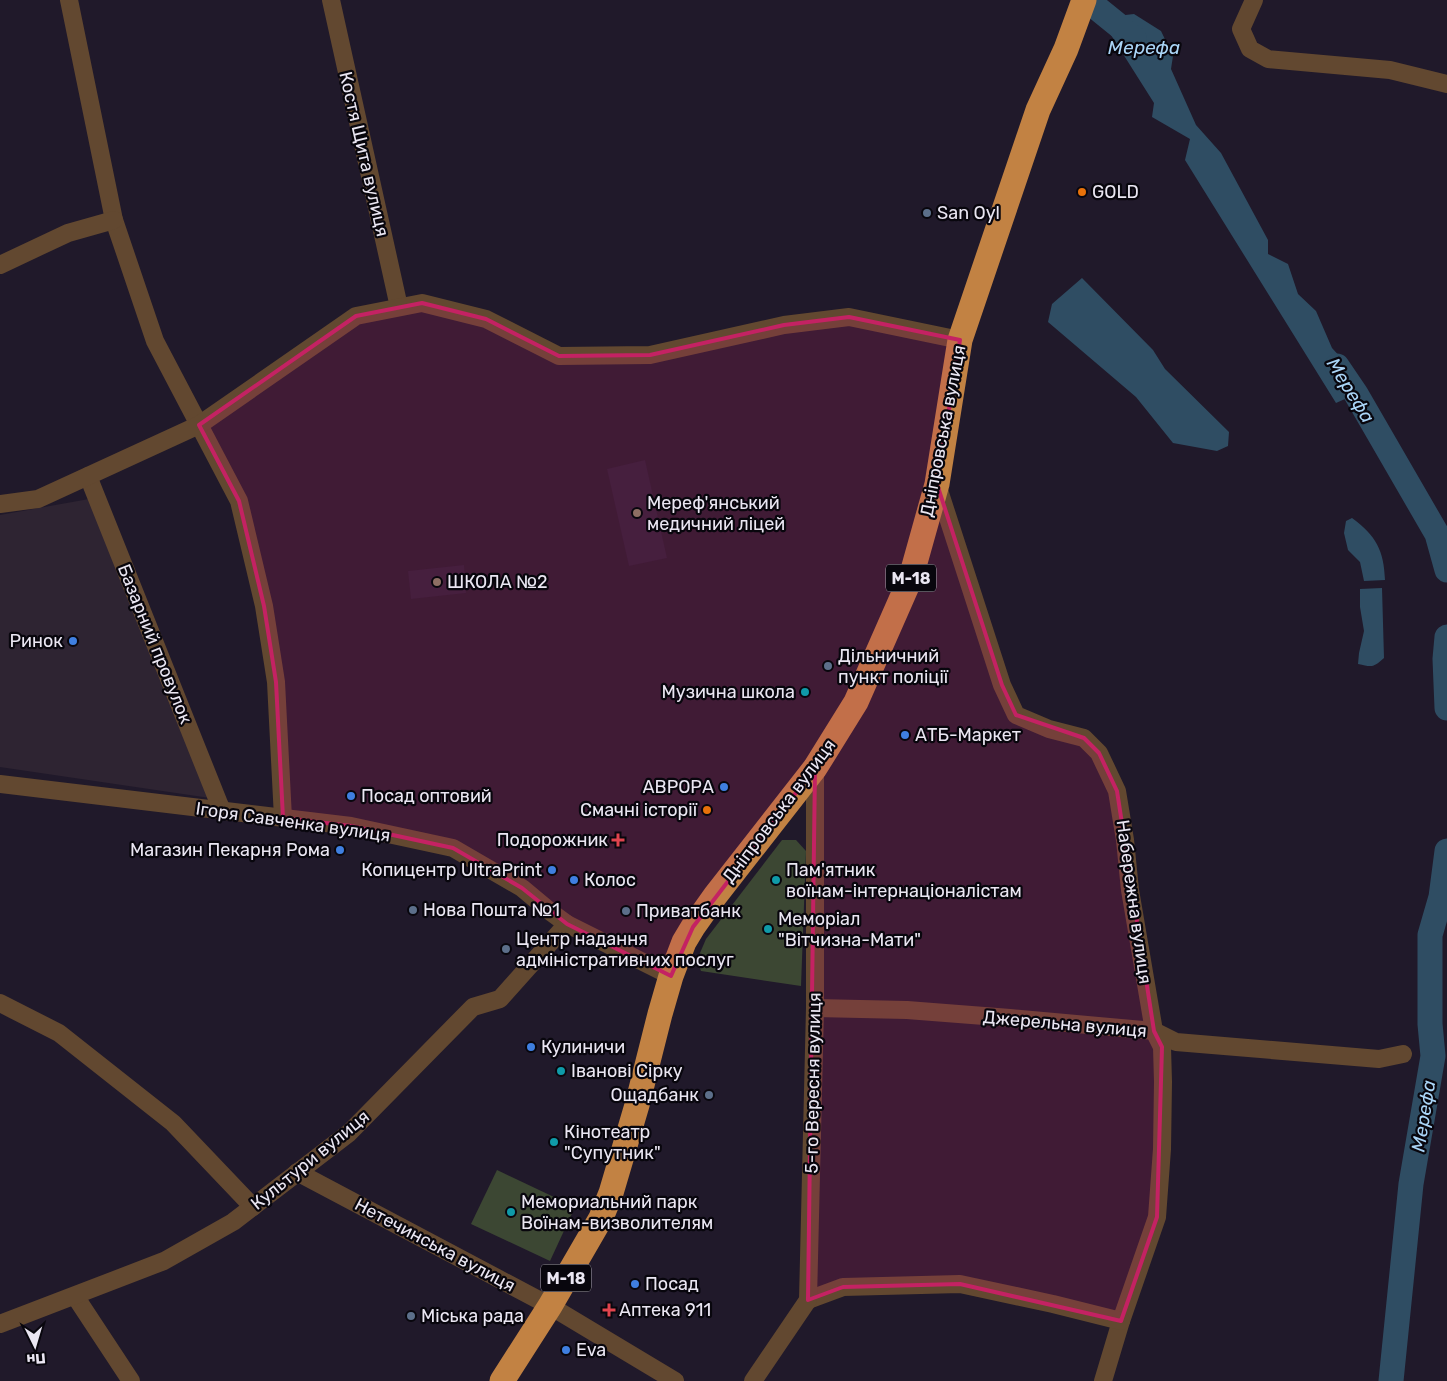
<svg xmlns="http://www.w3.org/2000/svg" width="1447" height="1381" font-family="Rubik,sans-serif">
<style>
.commercial{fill:#2e2432}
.built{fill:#271e35}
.green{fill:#3c4733}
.water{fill:#2f4d63}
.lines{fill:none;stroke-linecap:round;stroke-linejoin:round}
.river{stroke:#2f4d63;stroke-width:25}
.minor{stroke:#624830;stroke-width:18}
.highway{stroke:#c28243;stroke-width:25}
.marked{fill:#c42263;fill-opacity:0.2;stroke:#c42263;stroke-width:4;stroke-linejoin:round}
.food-dot{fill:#e8710a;stroke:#08060d;stroke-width:2}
.service-dot{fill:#5c6f8a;stroke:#08060d;stroke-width:2}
.education-dot{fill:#8d6e63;stroke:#08060d;stroke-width:2}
.shop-dot{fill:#3f7fe0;stroke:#08060d;stroke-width:2}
.culture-dot{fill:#0f9aa8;stroke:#08060d;stroke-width:2}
.health-dot{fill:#e0444e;stroke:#08060d;stroke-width:2}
.labels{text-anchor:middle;stroke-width:4.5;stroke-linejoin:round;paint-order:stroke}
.shield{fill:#08060d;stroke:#a6a3ad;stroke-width:1}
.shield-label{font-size:16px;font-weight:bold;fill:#eae6f2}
.street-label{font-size:18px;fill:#eae6f2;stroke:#08060d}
.poi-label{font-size:18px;fill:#eae6f2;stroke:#08060d;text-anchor:start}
.water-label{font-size:19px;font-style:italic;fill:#aad5f7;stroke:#08060d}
</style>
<rect width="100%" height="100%" fill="#20192a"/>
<polygon class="commercial" points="89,499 210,798 0,767 0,515"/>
<g class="built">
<polygon points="645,460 667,558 629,566 607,469"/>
<polygon points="464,565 466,593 411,599 408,571"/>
</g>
<g class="green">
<polygon points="782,840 796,840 806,851 801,986 701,971 697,960 706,939"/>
<polygon points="497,1170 575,1207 550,1261 471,1224"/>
</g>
<g class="water">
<polygon points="1134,14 1161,31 1173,56 1171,69 1196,125 1221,153 1268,240 1268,254 1288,264 1298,294 1316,311 1332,348 1355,373 1356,394 1336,403 1185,160 1190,139 1152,117 1154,103 1111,35 1108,17"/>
<polygon points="1082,278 1153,350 1165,369 1229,432 1228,446 1217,451 1173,443 1136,397 1048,322 1052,304"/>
<path d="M 1352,518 C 1376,536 1384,550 1385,580 L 1364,581 L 1360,562 L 1348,550 L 1344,533 L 1346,521 Z"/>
<path d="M 1382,588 L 1384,658 C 1373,668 1372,667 1358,664 L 1359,653 L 1364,631 L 1360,607 L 1360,589 Z"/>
</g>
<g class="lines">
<g class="river">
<polyline points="1087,0 1134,38"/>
<polyline points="1337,366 1356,394 1437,534 1447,570"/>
<polyline points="1447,637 1445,659 1447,708"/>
<polyline points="1391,1381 1411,1184 1433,1056 1430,1024 1430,935 1441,897 1447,851"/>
</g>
<g class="minor">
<polyline points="69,0 114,220 155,341 239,501 264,606 276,682 283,818"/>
<polyline points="331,0 399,307"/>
<polyline points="1254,0 1241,29 1250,49 1268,59 1390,70 1447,84"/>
<polyline points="0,265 68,233 114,220"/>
<polyline points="88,476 222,811"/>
<polyline points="937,484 1002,685 1016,715 1049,729 1084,738 1099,753 1117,791 1125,840 1130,890 1154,1031 1162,1047 1163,1082 1162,1149 1157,1217 1121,1321 1103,1381"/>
<polyline points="0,504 38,499 199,425 356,316 422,303 486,319 559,356 650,355 784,325 849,317 960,340"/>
<polyline points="0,784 351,826 453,848 522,888 552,913 567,924 671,976"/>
<polyline points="0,1003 59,1033 173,1123 253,1207"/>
<polyline points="815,1008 907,1010 1010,1018 1154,1031 1176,1042 1379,1059 1403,1054"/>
<polyline points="297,1172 550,1306 675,1381"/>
<polyline points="75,1296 131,1381"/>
<polyline points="808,1300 843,1287 960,1284 1053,1304 1121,1321"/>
<polyline points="0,1324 164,1261 233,1222 349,1133 473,1007 500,999 567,924"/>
<polyline points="753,1381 808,1300 815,1008 815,768"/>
</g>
<polyline class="highway" points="502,1381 550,1306 601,1218 611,1193 637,1105 660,1014 671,976 684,942 693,927 715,896 815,768 856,702 911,577 937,484 960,340 1038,110 1066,49 1084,0"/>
</g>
<path class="marked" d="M 422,303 L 486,319 L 559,356 L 650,355 L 784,325 L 849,317 L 960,340 L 937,484 L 1002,685 L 1016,715 L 1084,738 L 1099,753 L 1117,791 L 1154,1031 L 1162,1047 L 1157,1217 L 1121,1321 L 960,1284 L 843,1287 L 808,1300 L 815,768 L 693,927 L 671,976 L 567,924 L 522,888 L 453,848 L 351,826 L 283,818 L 276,682 L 264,606 L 239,501 L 199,425 L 356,316 Z"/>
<g class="food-dot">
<circle cx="1082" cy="192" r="5"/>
<circle cx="707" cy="810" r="5"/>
</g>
<g class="service-dot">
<circle cx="927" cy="213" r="5"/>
<circle cx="828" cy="666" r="5"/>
<circle cx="413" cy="910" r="5"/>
<circle cx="626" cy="911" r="5"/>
<circle cx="506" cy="949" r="5"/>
<circle cx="709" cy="1095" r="5"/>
<circle cx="411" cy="1316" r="5"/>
</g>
<g class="education-dot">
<circle cx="637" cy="513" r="5"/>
<circle cx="437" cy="582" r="5"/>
</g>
<g class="shop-dot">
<circle cx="73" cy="641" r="5"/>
<circle cx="905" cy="735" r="5"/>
<circle cx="724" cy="787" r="5"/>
<circle cx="351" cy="796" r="5"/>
<circle cx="340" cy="850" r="5"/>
<circle cx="552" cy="870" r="5"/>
<circle cx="574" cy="880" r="5"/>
<circle cx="531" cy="1047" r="5"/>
<circle cx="635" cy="1284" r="5"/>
<circle cx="566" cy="1350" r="5"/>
</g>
<g class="culture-dot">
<circle cx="805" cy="692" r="5"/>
<circle cx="776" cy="880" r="5"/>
<circle cx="768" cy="929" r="5"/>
<circle cx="561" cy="1071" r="5"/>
<circle cx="554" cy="1142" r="5"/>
<circle cx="511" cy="1212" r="5"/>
</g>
<g class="health-dot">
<path d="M615.5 832.5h5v5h5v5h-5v5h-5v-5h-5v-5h5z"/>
<path d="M606.5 1302.5h5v5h5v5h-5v5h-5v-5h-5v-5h5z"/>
</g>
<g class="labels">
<g class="shield">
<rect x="886" y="564.5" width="50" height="27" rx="4"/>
<rect x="541" y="1264.5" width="50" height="27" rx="4"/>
</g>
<g class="shield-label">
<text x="911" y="584">М-18</text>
<text x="566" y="1284">М-18</text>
</g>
<g class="street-label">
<text transform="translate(364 154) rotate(77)" y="6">Костя Щита вулиця</text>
<text transform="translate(943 431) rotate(-79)" y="6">Дніпровська вулиця</text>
<text transform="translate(155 644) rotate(68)" y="6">Базарний провулок</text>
<text transform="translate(779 811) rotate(-53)" y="6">Дніпровська вулиця</text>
<text transform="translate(293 822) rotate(8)" y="6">Ігоря Савченка вулиця</text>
<text transform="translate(1134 902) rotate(82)" y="6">Набережна вулиця</text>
<text transform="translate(1065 1024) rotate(5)" y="6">Джерельна вулиця</text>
<text transform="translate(813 1083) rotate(-89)" y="6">5-го Вересня вулиця</text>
<text transform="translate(310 1160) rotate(-39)" y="6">Культури вулиця</text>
<text transform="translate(435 1245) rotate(28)" y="6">Нетечинська вулиця</text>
</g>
<g class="poi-label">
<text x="1092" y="198">GOLD</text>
<text x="937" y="219">San Oyl</text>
<text x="647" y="509">Мереф'янський<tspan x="647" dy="21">медичний ліцей</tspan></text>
<text x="447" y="588">ШКОЛА №2</text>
<text x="63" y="647" text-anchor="end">Ринок</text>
<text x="838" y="662">Дільничний<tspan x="838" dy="21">пункт поліції</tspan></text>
<text x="795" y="698" text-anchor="end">Музична школа</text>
<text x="915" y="741">АТБ-Маркет</text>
<text x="714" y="793" text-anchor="end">АВРОРА</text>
<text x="361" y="802">Посад оптовий</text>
<text x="697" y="816" text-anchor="end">Смачні історії</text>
<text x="608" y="846" text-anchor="end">Подорожник</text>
<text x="330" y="856" text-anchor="end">Магазин Пекарня Рома</text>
<text x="542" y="876" text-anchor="end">Копицентр UltraPrint</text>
<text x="786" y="876">Пам'ятник<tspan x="786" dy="21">воїнам-інтернаціоналістам</tspan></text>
<text x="584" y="886">Колос</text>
<text x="423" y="916">Нова Пошта №1</text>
<text x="636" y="917">Приватбанк</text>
<text x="778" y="925">Меморіал<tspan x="778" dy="21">"Вітчизна-Мати"</tspan></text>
<text x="516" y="945">Центр надання<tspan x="516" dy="21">адміністративних послуг</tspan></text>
<text x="541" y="1053">Кулиничи</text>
<text x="571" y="1077">Іванові Сірку</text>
<text x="699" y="1101" text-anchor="end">Ощадбанк</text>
<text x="564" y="1138">Кінотеатр<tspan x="564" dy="21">"Супутник"</tspan></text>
<text x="521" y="1208">Мемориальний парк<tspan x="521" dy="21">Воїнам-визволителям</tspan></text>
<text x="645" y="1290">Посад</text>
<text x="619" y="1316">Аптека 911</text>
<text x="421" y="1322">Міська рада</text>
<text x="576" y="1356">Eva</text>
</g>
<g class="water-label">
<text x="1144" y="54">Мерефа</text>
<text transform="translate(1351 390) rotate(58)" y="7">Мерефа</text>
<text transform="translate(1423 1116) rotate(-81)" y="7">Мерефа</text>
</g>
</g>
<g transform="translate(35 1346) rotate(175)" stroke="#08060d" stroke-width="4" paint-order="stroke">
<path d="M0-4L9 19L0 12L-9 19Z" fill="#eae6f2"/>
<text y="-8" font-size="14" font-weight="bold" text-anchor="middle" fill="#eae6f2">Пн</text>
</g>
</svg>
